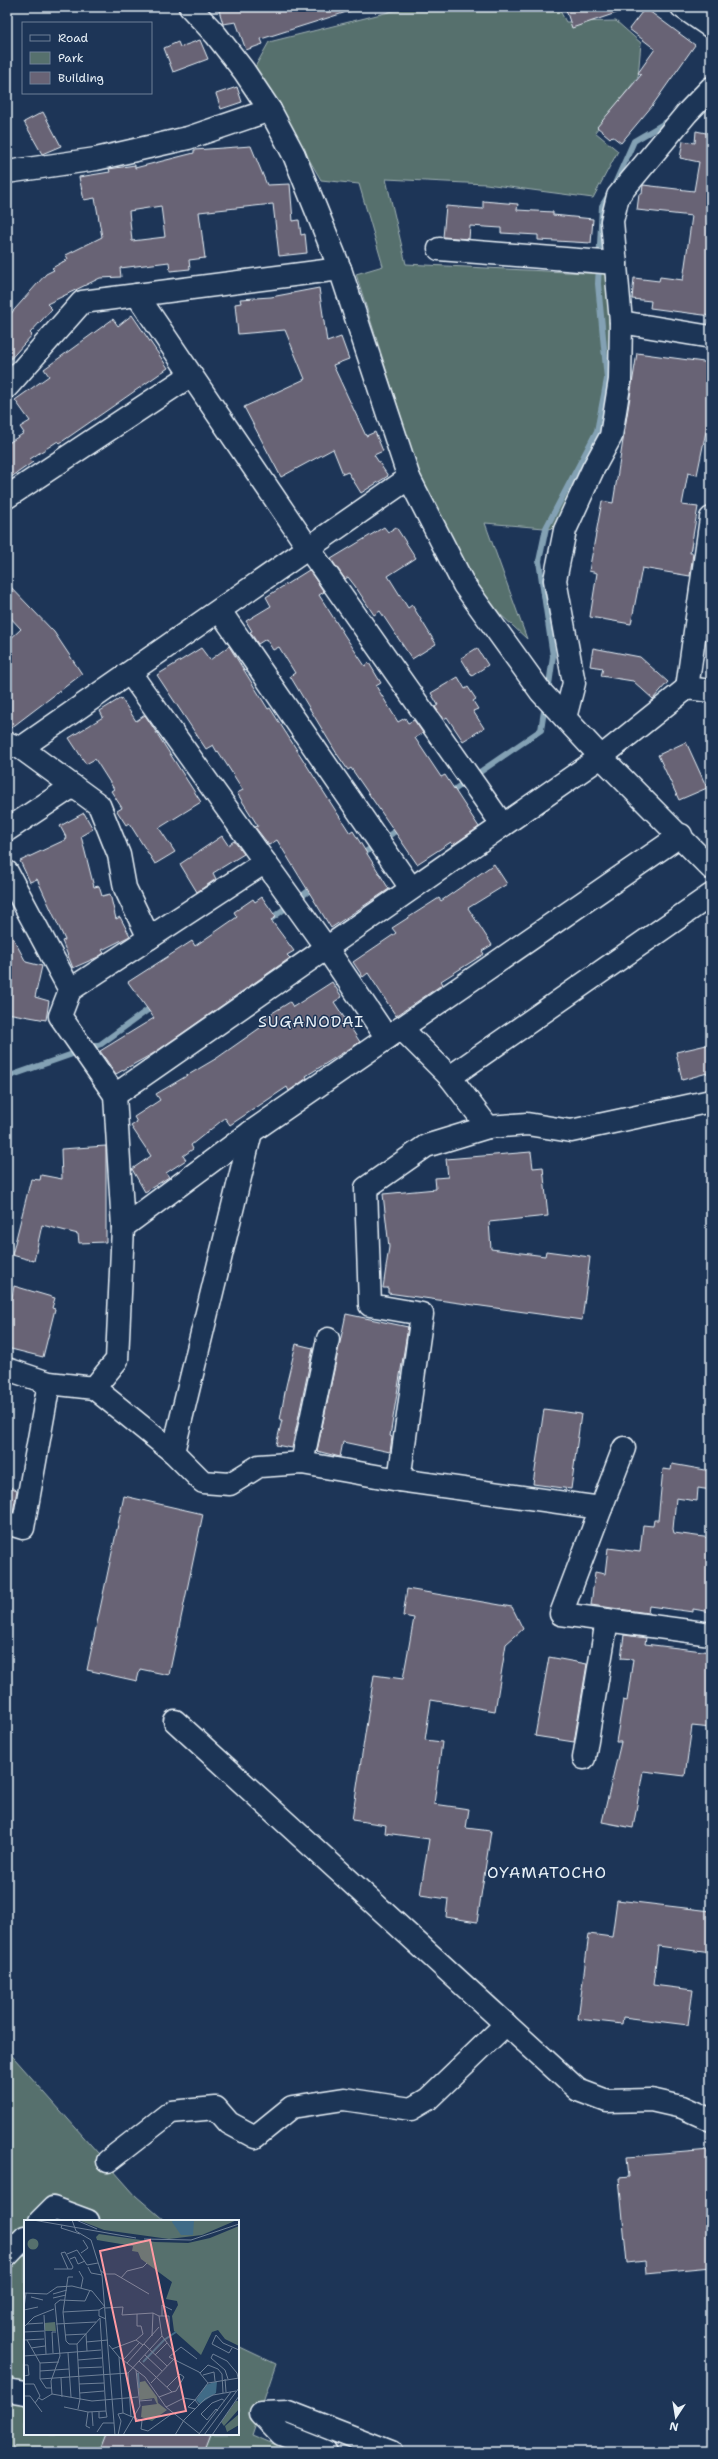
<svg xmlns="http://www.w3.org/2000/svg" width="718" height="2459" font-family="'Shantell Sans',sans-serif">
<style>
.green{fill:#56706d;stroke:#9fb0b2}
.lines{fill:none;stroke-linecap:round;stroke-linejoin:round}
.stream{stroke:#83a1b4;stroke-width:6}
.building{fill:#686375;stroke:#e8f1f8;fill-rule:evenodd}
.minor-casing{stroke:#e8f1f8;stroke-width:25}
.minor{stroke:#1d3557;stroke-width:22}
.labels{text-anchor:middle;stroke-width:3;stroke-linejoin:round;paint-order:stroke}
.neighbourhood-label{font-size:16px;letter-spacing:1px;fill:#e8f1f8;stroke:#1d3557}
.inset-river{fill:none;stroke:#406b87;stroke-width:2}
.inset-road{fill:none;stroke:#6e8097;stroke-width:1}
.view{fill:#ff9aa2;fill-opacity:0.15;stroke:#ff9aa2;stroke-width:2}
.inset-edge{fill:none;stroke:#e8f1f8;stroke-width:2}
</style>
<rect width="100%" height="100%" fill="#1d3557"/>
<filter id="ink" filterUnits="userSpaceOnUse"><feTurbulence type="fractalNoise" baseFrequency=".025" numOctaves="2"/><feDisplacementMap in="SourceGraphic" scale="8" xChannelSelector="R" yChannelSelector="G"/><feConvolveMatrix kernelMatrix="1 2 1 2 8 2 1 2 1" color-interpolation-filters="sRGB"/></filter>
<g filter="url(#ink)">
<g class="green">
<polygon points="409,7 558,7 566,22 616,21 641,43 638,77 595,132 618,151 593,198 486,184 386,179 406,264 606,274 615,377 604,433 556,529 485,523 527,639 500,614 469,572 418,471 356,274 383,266 359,184 321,180 255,67 269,42"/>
<polygon points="7,2050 136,2196 165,2221 25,2221 25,2434 238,2434 238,2346 276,2364 252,2435 293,2452 23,2452 7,2446"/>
</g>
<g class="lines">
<g class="stream">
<polyline points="548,692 553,656 539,561 546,528 597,431 607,379 598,284 602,206 614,186 634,141 670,120"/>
<polyline points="448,794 541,730 545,705"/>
<polyline points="360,856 401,827"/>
<polyline points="268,921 314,887"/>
<polyline points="7,1077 101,1044 153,1006"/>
</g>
</g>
<g class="building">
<polygon points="218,7 353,7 353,10 261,39 263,44 246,50 236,22 223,24"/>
<polygon points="565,7 624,7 625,10 572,28"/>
<polygon points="645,8 695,45 652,106 621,143 612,136 610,138 597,127 641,75 638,73 655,49 629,29"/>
<polygon points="200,40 208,59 173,72 164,48 178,42 180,47"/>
<polygon points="237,87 242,102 221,109 216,94"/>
<polygon points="43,112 61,146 42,154 24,122"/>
<polygon points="696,131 711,134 711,316 650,308 651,301 632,299 634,278 659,281 660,277 683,280 692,216 637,210 639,194 642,194 643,185 694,191 699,162 680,158 683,141 695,143"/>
<path d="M 251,146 L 267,185 L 290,184 L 293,221 L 299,220 L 301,235 L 305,234 L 307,253 L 279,256 L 273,204 L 199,212 L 205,258 L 189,260 L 190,269 L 170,271 L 169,262 L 120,268 L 121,277 L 100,278 L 47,304 L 52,309 L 30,333 L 32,335 L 7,363 L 7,318 L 46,274 L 54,270 L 52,268 L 68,259 L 66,255 L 102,237 L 95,198 L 84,200 L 79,177 L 110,172 L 109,169 L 135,165 L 135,168 L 194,153 L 194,150 ZM 161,206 L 165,237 L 132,241 L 129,211 Z"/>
<polygon points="483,201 518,204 517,210 553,212 553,215 593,219 591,243 538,240 538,235 501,233 501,228 470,226 469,239 443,237 446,206 483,209"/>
<polygon points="319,288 327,342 341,337 349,359 333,365 366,436 375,432 383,451 374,455 388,476 361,493 348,472 343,474 333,449 281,477 244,407 305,379 285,330 238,334 235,304 241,303 240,299 271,297"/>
<polygon points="132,315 168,368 60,443 58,441 30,459 33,462 7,480 7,444 24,433 20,427 30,421 15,400 49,376 44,369 113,319 118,326"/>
<polygon points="637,353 711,363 711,407 697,475 688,473 682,505 698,507 690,553 693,553 690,576 642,568 631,624 590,617 597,573 589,571 602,501 613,503"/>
<polygon points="384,527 388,532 396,527 416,558 388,576 408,608 412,605 436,644 412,659 380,611 374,615 355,586 348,577 345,579 331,559"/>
<polygon points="309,570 324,592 319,595 345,636 365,666 369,663 381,683 376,686 398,722 405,718 408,723 414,720 423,733 415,738 441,777 445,775 479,827 453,845 451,842 417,864 351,768 348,770 337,754 290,676 295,673 279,647 273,650 266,639 258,644 250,632 252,631 246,621 271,606 266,597"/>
<polygon points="7,583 54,632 82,674 7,731 7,642 21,629 7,614"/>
<polygon points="229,646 268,709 270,708 350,833 353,831 389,889 331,928 277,840 269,845 255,827 258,826 237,793 243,790 218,751 217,752 213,745 206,749 157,675 201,648 210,660"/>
<polygon points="477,648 488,665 472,676 461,658"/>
<polygon points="593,648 640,657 668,682 653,699 633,681 601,676 603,668 590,666"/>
<polygon points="458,677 465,689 468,687 476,699 473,701 478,709 473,711 484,728 463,741 447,717 444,719 435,707 438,705 431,693"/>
<polygon points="121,698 136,721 145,715 201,802 159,828 175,852 155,864 129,823 126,825 117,811 122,808 111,791 114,789 95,759 86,764 69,738 103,717 100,711"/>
<polygon points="686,742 707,788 679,800 658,755"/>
<polygon points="84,813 93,829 81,836 94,887 99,886 102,896 110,894 116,919 120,917 130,936 102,950 104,953 98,957 73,968 62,941 65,940 37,879 30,882 20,861 67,839 60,826"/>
<polygon points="222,836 228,845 234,841 244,854 213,873 216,879 197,892 180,864"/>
<polygon points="494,864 507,884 468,908 492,945 482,951 484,954 441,981 443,984 396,1016 368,973 363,977 353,962 396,933 392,928 439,898 441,901"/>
<polygon points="262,897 276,917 271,920 294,951 287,955 290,958 154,1053 116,1074 100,1051 154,1018 128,982 192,941 195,946 237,917 234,912 253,899 255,902"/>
<polygon points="7,927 26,962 42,966 35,997 49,1001 46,1020 7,1013"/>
<polygon points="332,982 342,997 334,1002 360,1042 306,1076 307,1078 289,1091 287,1087 230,1125 225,1118 191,1145 193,1149 183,1156 186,1160 166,1173 169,1177 145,1192 132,1169 151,1156 131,1126 137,1122 134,1117 160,1100 156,1094 217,1058 267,1023 264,1018 290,1002 293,1007"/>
<polygon points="711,1044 711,1072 682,1080 676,1052"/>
<polygon points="106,1146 106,1242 79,1243 78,1234 42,1225 34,1261 12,1255 31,1179 40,1180 41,1175 62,1179 61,1149"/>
<polygon points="531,1152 533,1168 543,1167 548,1216 489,1222 491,1249 545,1256 546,1251 590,1257 582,1320 388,1293 388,1288 383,1288 389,1247 383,1194 436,1189 435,1178 448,1177 446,1159"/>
<polygon points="14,1286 55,1298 52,1308 55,1309 43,1357 7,1348 7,1297 12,1298"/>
<polygon points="346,1314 408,1327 390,1436 392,1437 390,1452 343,1442 340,1457 317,1451"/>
<polygon points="296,1344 313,1348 292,1448 276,1445 282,1420 280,1420 286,1386"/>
<polygon points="544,1409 581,1414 571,1489 533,1484"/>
<polygon points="672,1464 711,1471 711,1490 698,1488 697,1501 676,1498 673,1529 674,1533 711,1538 711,1612 693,1609 693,1612 649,1606 648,1613 591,1605 595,1572 605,1574 608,1548 640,1552 643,1525 653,1526 654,1520 658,1520 663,1469 671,1470"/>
<polygon points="7,1486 17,1490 13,1512 7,1511"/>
<polygon points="124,1496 203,1514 169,1675 140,1669 137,1681 87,1670"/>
<polygon points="407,1589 512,1607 523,1629 506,1644 495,1711 431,1700 425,1740 442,1742 434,1804 469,1809 466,1828 491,1831 477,1922 446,1917 448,1899 420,1895 429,1839 385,1833 386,1825 352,1820 374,1675 403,1679 414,1618 403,1616"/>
<polygon points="624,1635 646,1638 645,1644 711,1652 711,1728 692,1726 685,1776 643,1771 633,1828 602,1822 621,1742 616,1742 623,1700 627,1701 633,1659 621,1658"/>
<polygon points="549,1657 587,1664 574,1742 535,1736"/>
<polygon points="617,1900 711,1911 711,1953 658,1946 653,1985 693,1990 688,2025 623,2017 622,2024 578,2019 589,1934 612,1937"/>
<polygon points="710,2150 711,2267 646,2273 645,2261 627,2263 619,2178 629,2177 627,2157"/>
<polygon points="105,2434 211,2434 204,2452 98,2452"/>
</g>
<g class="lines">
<defs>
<g id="minor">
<polyline points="190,7 216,35 244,71 270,110 294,155 340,269 409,478 464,585 541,692 601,757 711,868"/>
<polyline points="682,7 711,27"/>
<polyline points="7,172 96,159 188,138 270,110"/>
<polyline points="439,249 616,263"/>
<polyline points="340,269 137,295 309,549 502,824"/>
<polyline points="621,322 711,337"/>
<polyline points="7,387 82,302 137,295"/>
<polyline points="7,497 191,375"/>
<polyline points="220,611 411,888"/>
<polyline points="130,673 327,949 387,1038"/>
<polyline points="687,688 711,518"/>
<polyline points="565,718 574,683 555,580 565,530 593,469 611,436 620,380 621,322 612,221 618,196 687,113 711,88"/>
<polyline points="21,748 409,478"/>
<polyline points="73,786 99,805 119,855 125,888 149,938"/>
<polyline points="7,830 73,786 21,748 9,744"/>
<polyline points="7,872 70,990 60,1016 115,1095 123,1227 117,1360 94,1388 173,1452 251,1132"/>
<polyline points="70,990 265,862"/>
<polyline points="401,1028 450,1077 488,1127 527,1124 571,1131 711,1101"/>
<polyline points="450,1077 711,895"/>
<polyline points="115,1095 601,757 687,688 711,691"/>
<polyline points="123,1227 251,1132 681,835"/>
<polyline points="7,1369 49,1383 94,1388"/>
<polyline points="173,1452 203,1482 230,1484 259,1466 302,1463 399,1480 422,1314 370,1305 366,1188 426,1146 488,1127"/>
<polyline points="302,1463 328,1339"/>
<polyline points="399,1480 601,1508 561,1614 711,1634"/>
<polyline points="601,1508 624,1448"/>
<polyline points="7,1523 23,1528 49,1383"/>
<polyline points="175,1721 578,2090 607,2101 651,2100 682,2107 711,2120"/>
<polyline points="584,1758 607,1620"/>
<polyline points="108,2161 171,2112 216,2108 229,2123 255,2137 292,2107 344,2099 411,2109 428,2099 506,2024"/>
<polyline points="40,2221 53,2208 88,2221"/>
<polyline points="7,2256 25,2237"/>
<polyline points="7,2390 25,2393"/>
<polyline points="326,2452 281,2434 261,2413 288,2412 391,2452"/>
</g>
</defs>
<use href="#minor" class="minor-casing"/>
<use href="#minor" class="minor"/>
</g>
</g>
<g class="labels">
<g class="neighbourhood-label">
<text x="311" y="1027">SUGANODAI</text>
<text x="547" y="1878">OYAMATOCHO</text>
</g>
</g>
<g transform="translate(24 2220)">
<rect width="215" height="215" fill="#1d3557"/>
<path d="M 54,0 L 213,0 L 178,15 L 145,19 L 80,10 ZM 215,6 L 215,126 L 201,119 L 194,110 L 188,112 L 177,135 L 150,111 L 148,96 L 154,85 L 153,81 L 142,79 L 148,62 L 117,39 L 114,32 L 108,31 L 109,26 L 73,20 L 72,17 L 75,14 L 131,22 L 164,23 L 186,18 ZM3.5 24a5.5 5.5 0 1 1 11 0a5.5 5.5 0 1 1-11 0ZM 31,102 L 32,111 L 21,111 L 20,103 ZM 116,154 L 133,177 L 134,183 L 143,190 L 128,201 L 117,197 L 118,186 L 133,184 L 130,178 L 116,180 L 114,169 L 116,162 L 121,161 ZM 212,181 L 215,181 L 215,189 L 200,206 L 197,202 ZM 215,194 L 215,205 L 203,212 L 201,206 Z" fill="#56706d"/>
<path d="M 149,0 L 170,0 L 169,15 L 157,15 L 148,2 ZM 193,161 L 192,173 L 176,184 L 172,180 L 182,165 Z" fill="#406b87"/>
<path class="inset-river" d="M 119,142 L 140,120 L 152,112M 114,153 L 115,168"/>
<path class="inset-road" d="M 9,0 L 112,18M 48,0 L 52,11 L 67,20 L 78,55 L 91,215M 52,0 L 73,9M 38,5 L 37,8 L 56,14M 120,19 L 167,20 L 215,4M 41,32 L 49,47 L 48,49 L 44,49 L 37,33 ZM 57,33 L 64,28 L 59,20M 43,34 L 53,30 L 63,45 L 74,43M 46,39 L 51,37 L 54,44 L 61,41M 64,47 L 67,53 L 78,55M 30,49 L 44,49M 76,50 L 81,54 L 91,54 L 125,74M 55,51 L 59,58 L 57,68M 49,57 L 44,57 L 39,92 L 42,121 L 45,124 L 53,124M 97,58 L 103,51 L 119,47 L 123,43M 66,70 L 61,81 L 36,80 L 31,84 L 36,136 L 27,161 L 28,174 L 68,181 L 114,177M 0,73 L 23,74 L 33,67 L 48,66 L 68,71 L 81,87M 29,74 L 43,70M 7,77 L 19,80M 29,78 L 42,75M 80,87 L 75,90 L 75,96 L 82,99M 0,88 L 2,73M 81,88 L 99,87 L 98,95 L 113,94M 0,90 L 14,87M 39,92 L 75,90M 20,95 L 22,134M 135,96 L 145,96 L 145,109M 138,96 L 138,85 L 148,90M 3,104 L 19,103M 32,104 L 72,102M 0,107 L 10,97 L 30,89M 0,112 L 20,111M 41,115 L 62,114 L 63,131M 128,116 L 129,93 L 135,96 L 138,116 L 150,132M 0,120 L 20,119M 3,120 L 16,143 L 16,159 L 22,168 L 27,168M 112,120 L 119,114 L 117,106 L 113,106 L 113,94 L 129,93M 62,122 L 84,120M 120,124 L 143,146M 85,125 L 95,137 L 121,157 L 142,187 L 177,215M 7,128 L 21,126M 208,128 L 205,133 L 188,124 L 192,115 L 199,123 L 215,130M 88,129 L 112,120 L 119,125M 29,133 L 28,112 L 32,112M 44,133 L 47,177M 121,135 L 138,151M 131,135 L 143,123M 0,136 L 77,130M 95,137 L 99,193 L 118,201 L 117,209 L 124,211 L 149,193M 173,139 L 157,127 L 145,137 L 175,152 L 184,163M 54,140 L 78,138M 99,140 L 115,123M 115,141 L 148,172 L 135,177M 16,143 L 35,142M 103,143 L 135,107M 0,145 L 4,145 L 5,155 L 0,156M 54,148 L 78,147M 16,151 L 45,149M 104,153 L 107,197M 176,153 L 184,145 L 194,149 L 198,154 L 199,173M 179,155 L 190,152 L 191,161M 37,158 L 38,177M 16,159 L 104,153 L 138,116M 201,159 L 202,172M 204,159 L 201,150 L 187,138 L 189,134 L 203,141 L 213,153 L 214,158M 127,163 L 150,139M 55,164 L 80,163M 0,167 L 1,164 L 10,164 L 16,176 L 11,183M 143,167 L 156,154 L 160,157 L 152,171 L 148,172M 56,173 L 80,171M 0,176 L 6,176 L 18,192M 15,178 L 18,180 L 28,174M 171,180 L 164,187 L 171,189M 115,181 L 128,180M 175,185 L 171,180 L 184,163 L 215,158M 40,187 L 64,192 L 82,191 L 76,98M 142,187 L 160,178 L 171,180M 54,189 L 56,179 L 53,124 L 76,98M 194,191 L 192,189 L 183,200 L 177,194 L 188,183 L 198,179 L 201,181M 64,192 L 62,206 L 66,208M 68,192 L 69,206M 75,192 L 75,198 L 83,197 L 82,191M 73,212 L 79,203 L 90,203M 175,214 L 207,172M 94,215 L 97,201 L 94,194 L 99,193M 99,215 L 116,186 L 112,150M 151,215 L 160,200 L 181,179 L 189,175 L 212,171M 180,215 L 215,168M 188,215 L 215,176"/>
<path class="view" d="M 126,20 L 162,191 L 112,201 L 76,31 Z"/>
<rect width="215" height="215" class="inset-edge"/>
</g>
<rect width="718" height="2459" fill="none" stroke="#1d3557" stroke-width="24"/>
<rect x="12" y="12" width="694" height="2435" fill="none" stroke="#e8f1f8" stroke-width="1.5" filter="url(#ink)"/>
<rect x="22" y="22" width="130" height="72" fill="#1d3557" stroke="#6e8097"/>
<rect x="30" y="35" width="20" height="6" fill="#1d3557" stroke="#6e8097"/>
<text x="58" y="42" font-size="12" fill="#e8f1f8">Road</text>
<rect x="30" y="52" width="20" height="12" fill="#56706d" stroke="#6e8097"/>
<text x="58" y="62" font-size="12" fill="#e8f1f8">Park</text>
<rect x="30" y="72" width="20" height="12" fill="#686375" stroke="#6e8097"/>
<text x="58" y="82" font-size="12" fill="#e8f1f8">Building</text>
<g transform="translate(676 2417) rotate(192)" stroke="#1d3557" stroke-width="3" paint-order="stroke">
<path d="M0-3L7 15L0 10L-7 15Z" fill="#e8f1f8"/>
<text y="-6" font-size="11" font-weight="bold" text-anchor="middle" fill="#e8f1f8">N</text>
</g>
</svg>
